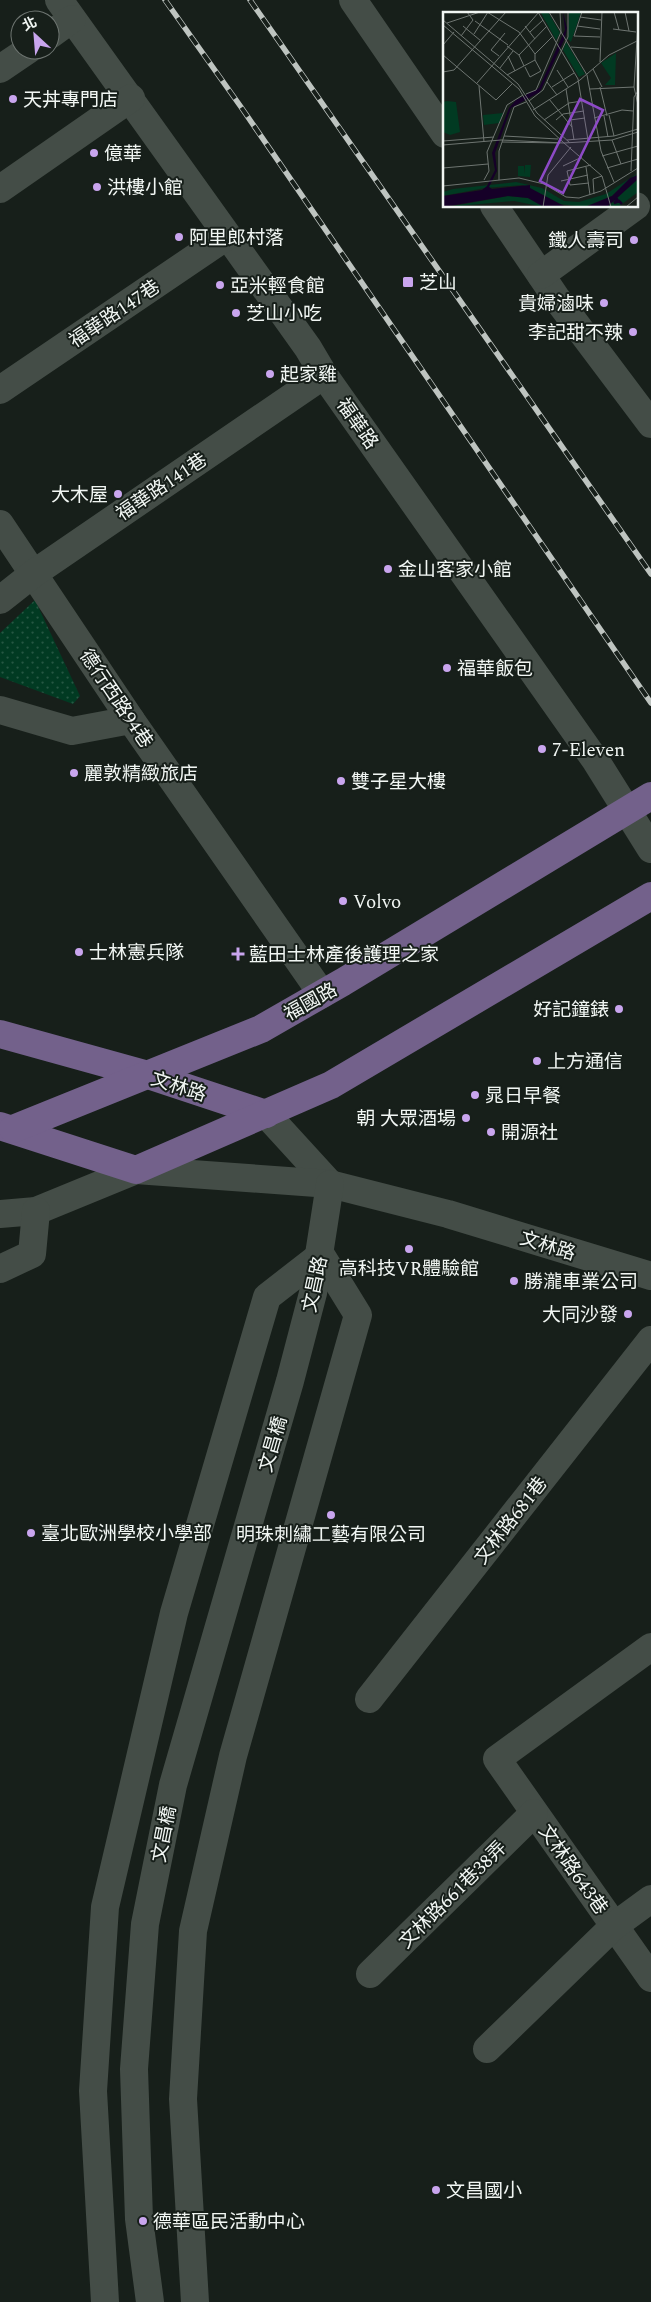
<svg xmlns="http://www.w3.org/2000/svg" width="651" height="2302" font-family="Spectral,'Noto Sans TC',serif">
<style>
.park{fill:url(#park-dots)}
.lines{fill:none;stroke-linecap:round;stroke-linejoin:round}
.minor{stroke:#444d47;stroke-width:28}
.major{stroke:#73618b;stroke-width:28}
.rail-casing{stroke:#bec4c0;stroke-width:5.5}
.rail{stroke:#171f1a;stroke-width:4;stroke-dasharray:11;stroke-linecap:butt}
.poi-dot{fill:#c9a5ee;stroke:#171f1a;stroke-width:2}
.labels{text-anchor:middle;stroke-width:4;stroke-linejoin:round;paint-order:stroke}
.poi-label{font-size:19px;fill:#f1f6f3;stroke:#171f1a;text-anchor:start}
.street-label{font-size:19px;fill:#f1f6f3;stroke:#171f1a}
.inset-river{fill:none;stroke:#160028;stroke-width:2.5}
.inset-road{fill:none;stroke:#6e7571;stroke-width:1}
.view{fill:#8d4ac7;fill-opacity:0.15;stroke:#8d4ac7;stroke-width:2.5}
.inset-edge{fill:none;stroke:#f1f6f3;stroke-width:2.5}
</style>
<defs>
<pattern id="park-dots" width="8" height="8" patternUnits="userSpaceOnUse" patternTransform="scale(1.25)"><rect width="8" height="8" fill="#013a22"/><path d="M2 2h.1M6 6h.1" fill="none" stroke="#265743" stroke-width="1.8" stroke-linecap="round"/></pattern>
</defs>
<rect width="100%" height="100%" fill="#171f1a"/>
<polygon class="park" points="35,600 80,696 73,704 0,677 0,633"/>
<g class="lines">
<g class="minor">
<polyline points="59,0 308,348 324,375 596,761 651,849"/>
<polyline points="353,0 445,134"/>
<polyline points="50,35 72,19"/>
<polyline points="0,69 28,50"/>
<polyline points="0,189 131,98"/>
<polyline points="494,206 557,299 651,424"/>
<polyline points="541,275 636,206"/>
<polyline points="0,390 227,236"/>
<polyline points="0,524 131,720 322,994"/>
<polyline points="0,600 33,574 324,375"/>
<polyline points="0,710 72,731 131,720"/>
<polyline points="266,1114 330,1184"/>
<polyline points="0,1214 36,1211 136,1170 330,1184 448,1214 651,1276"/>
<polyline points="0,1269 32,1254 36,1211"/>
<polyline points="651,1647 497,1759 651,1978"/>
<polyline points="369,1699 651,1340"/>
<polyline points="370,1974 534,1813"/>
<polyline points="487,2049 614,1926 651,1899"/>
<polyline points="105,2302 93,2091 105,1907 174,1613 267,1297 321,1255 358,1315 233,1756 193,1931 183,2099 195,2302"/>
<polyline points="150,2302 139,2219 134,2069 145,1924 173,1785 290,1381 313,1293 330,1184"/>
</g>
<g class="major">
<polyline points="0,1034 148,1075 266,1114"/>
<polyline points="0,1126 136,1170 331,1085 651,896"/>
<polyline points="13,1129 261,1029 343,982 651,796"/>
</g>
<defs>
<g id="rail">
<polyline points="165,0 241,107 651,703"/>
<polyline points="250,0 651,574"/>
</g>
</defs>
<use href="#rail" class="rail-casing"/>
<use href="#rail" class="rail"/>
</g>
<g class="poi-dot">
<circle cx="13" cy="99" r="5"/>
<circle cx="94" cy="153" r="5"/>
<circle cx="97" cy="187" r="5"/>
<circle cx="179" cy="237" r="5"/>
<circle cx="634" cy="240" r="5"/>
<rect x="402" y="276" width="12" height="12" rx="2.5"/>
<circle cx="220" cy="285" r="5"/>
<circle cx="604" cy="303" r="5"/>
<circle cx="236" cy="313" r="5"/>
<circle cx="633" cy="332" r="5"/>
<circle cx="270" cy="374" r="5"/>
<circle cx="118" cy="494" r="5"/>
<circle cx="388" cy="569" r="5"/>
<circle cx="447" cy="668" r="5"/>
<circle cx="542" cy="749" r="5"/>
<circle cx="74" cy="773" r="5"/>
<circle cx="341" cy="781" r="5"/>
<circle cx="343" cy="901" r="5"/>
<circle cx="79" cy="952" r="5"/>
<path d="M235.5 946.5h5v5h5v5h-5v5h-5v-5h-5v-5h5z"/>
<circle cx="619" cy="1009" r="5"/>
<circle cx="537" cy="1061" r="5"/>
<circle cx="475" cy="1095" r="5"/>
<circle cx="466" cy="1118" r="5"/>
<circle cx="491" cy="1132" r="5"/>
<circle cx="409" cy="1249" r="5"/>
<circle cx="514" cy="1281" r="5"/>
<circle cx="628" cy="1314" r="5"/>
<circle cx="331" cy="1515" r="5"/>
<circle cx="31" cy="1533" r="5"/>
<circle cx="436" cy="2190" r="5"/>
<circle cx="143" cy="2221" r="5"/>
</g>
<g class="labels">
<g class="poi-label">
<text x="23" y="106">天丼專門店</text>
<text x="104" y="160">億華</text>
<text x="107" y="194">洪樓小館</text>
<text x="189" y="244">阿里郎村落</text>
<text x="624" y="247" text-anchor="end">鐵人壽司</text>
<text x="419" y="289">芝山</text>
<text x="230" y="292">亞米輕食館</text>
<text x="594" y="310" text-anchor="end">貴婦滷味</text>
<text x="246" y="320">芝山小吃</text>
<text x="623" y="339" text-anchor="end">李記甜不辣</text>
<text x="280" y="381">起家雞</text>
<text x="108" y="501" text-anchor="end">大木屋</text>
<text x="398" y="576">金山客家小館</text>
<text x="457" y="675">福華飯包</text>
<text x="552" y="756">7-Eleven</text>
<text x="84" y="780">麗敦精緻旅店</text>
<text x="351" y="788">雙子星大樓</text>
<text x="353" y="908">Volvo</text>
<text x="89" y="959">士林憲兵隊</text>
<text x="249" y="961">藍田士林產後護理之家</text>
<text x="609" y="1016" text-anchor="end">好記鐘錶</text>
<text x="547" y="1068">上方通信</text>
<text x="485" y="1102">晁日早餐</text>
<text x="456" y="1125" text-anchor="end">朝 大眾酒場</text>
<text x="501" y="1139">開源社</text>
<text x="409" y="1275" text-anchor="middle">高科技VR體驗館</text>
<text x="524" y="1288">勝瀧車業公司</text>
<text x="618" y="1321" text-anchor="end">大同沙發</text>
<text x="41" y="1540">臺北歐洲學校小學部</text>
<text x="331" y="1541" text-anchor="middle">明珠刺繡工藝有限公司</text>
<text x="446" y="2197">文昌國小</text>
<text x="153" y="2228">德華區民活動中心</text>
</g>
<g class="street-label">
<text transform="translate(114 313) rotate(-34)" y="7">福華路147巷</text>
<text transform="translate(358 423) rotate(55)" y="7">福華路</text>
<text transform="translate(161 486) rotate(-34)" y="7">福華路141巷</text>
<text transform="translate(117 698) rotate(56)" y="7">德行西路94巷</text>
<text transform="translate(310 1001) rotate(-29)" y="7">福國路</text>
<text transform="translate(179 1086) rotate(18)" y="7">文林路</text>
<text transform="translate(548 1245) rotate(17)" y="7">文林路</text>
<text transform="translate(314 1284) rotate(-78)" y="7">文昌路</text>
<text transform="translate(272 1444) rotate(-74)" y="7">文昌橋</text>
<text transform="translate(510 1520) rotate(-52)" y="7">文林路681巷</text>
<text transform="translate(163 1834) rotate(-79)" y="7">文昌橋</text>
<text transform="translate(574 1869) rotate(55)" y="7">文林路643巷</text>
<text transform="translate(452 1894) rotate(-45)" y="7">文林路661巷38弄</text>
</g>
</g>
<g transform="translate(443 12)">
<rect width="195" height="195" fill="#171f1a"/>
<path d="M 105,0 L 117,21 L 113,28 L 98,1 ZM 126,0 L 138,0 L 128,30 L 125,27 ZM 123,30 L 142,62 L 136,65 L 120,38 ZM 173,41 L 172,73 L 162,73 L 168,66 L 158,51 ZM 60,101 L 56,111 L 41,113 L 40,103 ZM 195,161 L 169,184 L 142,195 L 116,192 L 80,173 L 42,176 L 0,184 L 0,180 L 10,177 L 73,170 L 99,176 L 121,189 L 136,190 L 163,182 ZM 195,167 L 195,180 L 175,195 L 164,195 ZM 65,184 L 85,186 L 101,195 L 71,189 L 5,195 Z" fill="#013a22"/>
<path d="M 4,89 L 13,90 L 17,120 L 7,123 L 0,120 L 0,90 ZM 82,153 L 88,153 L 87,165 L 75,164 L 75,154 L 81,154 L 82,162 Z" fill="#013a22"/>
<path d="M 120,0 L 124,16 L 122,26 L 97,80 L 68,96 L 52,141 L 54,159 L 46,175 L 49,177 L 87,173 L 87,176 L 123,195 L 101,195 L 85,186 L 65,184 L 0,195 L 0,184 L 39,178 L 44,174 L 52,158 L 49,141 L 66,96 L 73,88 L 96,76 L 122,18 ZM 195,163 L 195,167 L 164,195 L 142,195 L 169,184 L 187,166 Z" fill="#160028"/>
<path class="inset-river" d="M 172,188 L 175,187 L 171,191 L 176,189 L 179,192"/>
<path class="inset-road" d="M 44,0 L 76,20 L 92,42 L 92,48 L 64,63M 95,0 L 135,67 L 145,128M 106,0 L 144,63 L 158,139 L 171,170M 139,0 L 131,24 L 157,25M 171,0 L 176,18M 182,0 L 186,19M 137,5 L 158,8M 0,8 L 75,72 L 94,101 L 127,131M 32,9 L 65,33M 4,11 L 37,0M 195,11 L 191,75 L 195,93M 0,13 L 76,77 L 92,104 L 121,131 L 169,128 L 195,120M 20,14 L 38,29M 82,14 L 92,27M 134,14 L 157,17M 170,17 L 193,20M 87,20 L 100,8M 31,22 L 45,0M 18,24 L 30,8 L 24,0M 0,33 L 11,20M 64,34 L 76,43 L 81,54M 128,35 L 156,37M 92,42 L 109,25M 0,43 L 53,88 L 69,72M 76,43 L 104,14M 56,44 L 48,38 L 62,21M 65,44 L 72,59M 157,50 L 159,0M 82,55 L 87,65 L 98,59 L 92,48M 57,56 L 70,39M 150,57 L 159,75M 114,58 L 125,75M 0,60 L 11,58 L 63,0M 104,70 L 114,83M 34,71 L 96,0M 36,74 L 41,130M 109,75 L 131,61M 157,75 L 164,104M 123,77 L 131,128M 147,77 L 191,75M 83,82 L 93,78 L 118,20 L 117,0M 106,87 L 129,115M 86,89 L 100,78 L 125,25 L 125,0M 90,98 L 137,68 L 166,43 L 194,29M 166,103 L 171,124M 161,104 L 165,125M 151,106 L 179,98 L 190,99M 101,108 L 126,91 L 139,89M 113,108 L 120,102 L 141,99M 127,108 L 142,106M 61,124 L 115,127M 124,128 L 171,124 L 195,117M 169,128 L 178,152M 0,129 L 51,125M 59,130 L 117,131M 0,133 L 58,128 L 121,131 L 159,164 L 168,195M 159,144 L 195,134M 120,154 L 139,145M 143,155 L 147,183M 0,156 L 45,152M 164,156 L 195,147M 188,159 L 191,85 L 195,79M 41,168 L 46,159 L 44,140 L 64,93 L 80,83M 56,168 L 56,139 L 71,95 L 83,90M 118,169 L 145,163M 146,171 L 127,173 L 124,159 L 148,153M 0,174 L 76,166 L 101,172 L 123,185 L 136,186 L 158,179 L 195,156M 151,182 L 150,167 L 159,164M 55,195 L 85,195M 100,195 L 105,163 L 128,135M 183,195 L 195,185"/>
<path class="view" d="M 137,87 L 160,98 L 120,181 L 97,169 Z"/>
<rect width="195" height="195" class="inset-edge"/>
</g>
<g transform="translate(35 35) rotate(334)"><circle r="24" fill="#171f1a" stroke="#6e7571"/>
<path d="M0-4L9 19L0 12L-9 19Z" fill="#c9a5ee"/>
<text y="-8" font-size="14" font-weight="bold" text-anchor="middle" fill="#f1f6f3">北</text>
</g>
</svg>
